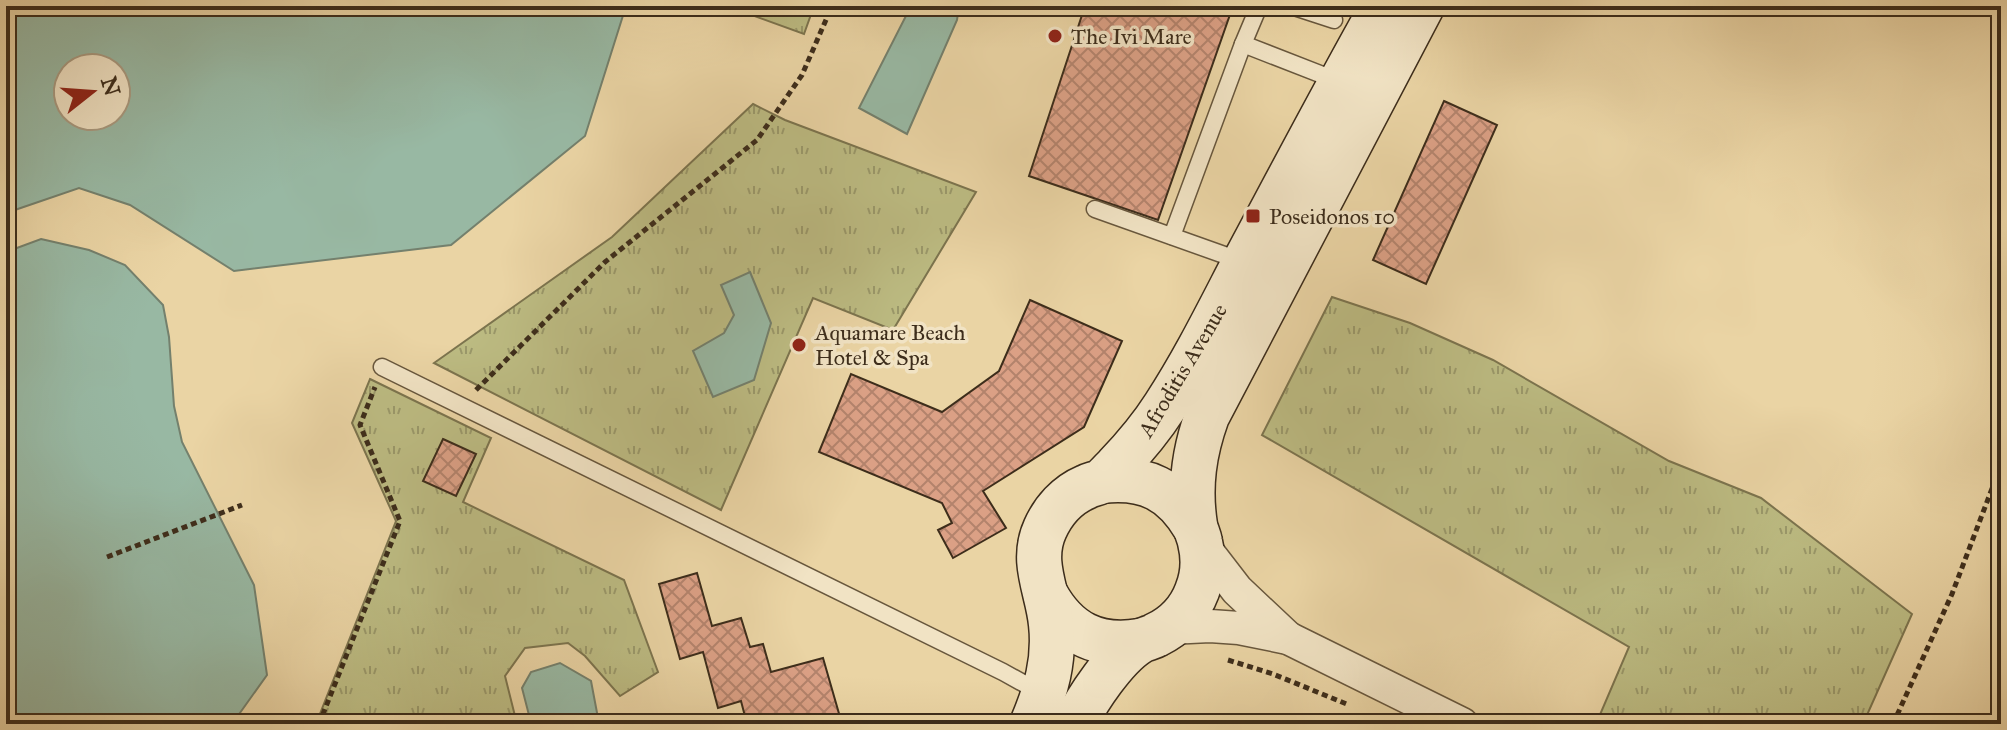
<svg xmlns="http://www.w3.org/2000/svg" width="2007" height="730" font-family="'IM FELL Great Primer',serif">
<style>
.grass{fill:url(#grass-tufts);stroke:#7c744e;stroke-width:2}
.water{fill:#98b8a3;stroke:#74806d;stroke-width:2;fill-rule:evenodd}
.building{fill:url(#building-cross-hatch);stroke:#3d2d1b;stroke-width:2}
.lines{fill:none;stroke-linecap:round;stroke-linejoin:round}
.service-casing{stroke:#68573d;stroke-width:19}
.minor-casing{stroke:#68573d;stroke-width:35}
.secondary-casing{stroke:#3d2d1b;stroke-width:47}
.path{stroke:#3d2d1b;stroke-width:5;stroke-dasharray:6 4;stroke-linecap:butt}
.service{stroke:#f1e3c4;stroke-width:16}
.minor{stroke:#f1e3c4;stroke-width:32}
.secondary{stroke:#f1e3c4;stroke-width:44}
.poi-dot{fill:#8f2418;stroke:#f1e3c4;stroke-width:3}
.labels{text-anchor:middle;stroke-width:7;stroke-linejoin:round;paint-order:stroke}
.poi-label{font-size:22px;fill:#3d2d1b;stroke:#f1e3c4;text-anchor:start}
.street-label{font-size:22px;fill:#3d2d1b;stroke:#f1e3c4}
</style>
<defs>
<pattern id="grass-tufts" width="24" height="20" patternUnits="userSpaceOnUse" patternTransform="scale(2)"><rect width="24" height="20" fill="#bcbb82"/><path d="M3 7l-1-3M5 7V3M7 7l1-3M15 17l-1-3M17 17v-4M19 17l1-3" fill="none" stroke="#9a986a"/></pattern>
<pattern id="building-cross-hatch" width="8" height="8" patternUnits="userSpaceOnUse" patternTransform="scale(2)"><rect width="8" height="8" fill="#dba085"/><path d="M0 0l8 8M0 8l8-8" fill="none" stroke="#b3836c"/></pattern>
</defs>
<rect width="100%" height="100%" fill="#ead4a4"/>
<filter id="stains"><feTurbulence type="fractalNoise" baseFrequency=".0025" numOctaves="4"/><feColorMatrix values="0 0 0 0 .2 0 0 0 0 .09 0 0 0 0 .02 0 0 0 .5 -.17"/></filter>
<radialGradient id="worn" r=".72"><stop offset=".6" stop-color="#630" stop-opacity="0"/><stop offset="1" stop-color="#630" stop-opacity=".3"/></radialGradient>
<g class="grass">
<polygon points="727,6 814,6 804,34"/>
<polygon points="753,104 785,120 976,192 893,330 813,298 721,510 434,363 612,237"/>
<polygon points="1332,297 1410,323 1493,360 1669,461 1761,498 1912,614 1863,724 1596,724 1629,647 1262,435"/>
<polygon points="370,379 491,438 463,502 624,580 658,672 620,696 585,656 568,643 525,648 505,676 517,724 316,724 396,521 352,423"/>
</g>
<g class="water">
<path d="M 6,6 L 626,6 L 585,136 L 451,245 L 234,271 L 130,205 L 79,188 L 6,213 ZM 116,68 L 116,116 L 68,116 L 68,68 Z"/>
<polygon points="911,6 959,6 957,20 907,134 859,108"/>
<polygon points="41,239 89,250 125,265 163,305 169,337 174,406 182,442 254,585 267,675 232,724 6,724 6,252"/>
<polygon points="750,272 771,323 754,380 713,397 693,351 724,333 734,315 721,285"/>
<polygon points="560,663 591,681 598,718 605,724 541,724 530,719 522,688 531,672"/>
</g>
<g class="building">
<polygon points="1085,6 1233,6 1158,220 1029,176"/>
<polygon points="1444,101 1497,125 1426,284 1373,260"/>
<polygon points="1030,300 1122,341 1084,427 983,491 1006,528 953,558 938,530 952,523 942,503 819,452 851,374 942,412 999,371"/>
<polygon points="443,439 476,454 456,496 423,481"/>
<polygon points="697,573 712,626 741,618 750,647 763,644 771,672 823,658 842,724 747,724 741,701 718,708 703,652 680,659 659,584"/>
</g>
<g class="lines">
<defs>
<g id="service">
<polyline points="1291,6 1334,20"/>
<polyline points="1243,44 1338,81"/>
<polyline points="1095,209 1244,262"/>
<polyline points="1172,236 1243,44 1259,6"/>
<polyline points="382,367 1003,672 1041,693"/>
</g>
<g id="minor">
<polyline points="1200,542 1237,590 1288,638"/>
<polyline points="1169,628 1210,626 1239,628 1288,638 1462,724"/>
</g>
<g id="secondary">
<path d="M 1102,481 C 1146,476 1173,490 1195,527"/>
<path d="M 1046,595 C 1067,633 1097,648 1140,641"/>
<path d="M 1032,724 C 1046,691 1055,660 1051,624 C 1048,591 1030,562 1045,529 C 1053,511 1067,495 1086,487 C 1091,484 1098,484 1103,480 C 1107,477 1112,471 1116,467 C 1134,448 1151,428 1165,406 C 1195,360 1219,311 1244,263 C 1290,177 1335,91 1383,6"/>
<path d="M 1075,724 C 1087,699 1115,657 1139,642 C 1144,639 1151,638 1156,635 C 1175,626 1190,610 1197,591 C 1203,576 1204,558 1200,542 C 1199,536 1196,531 1195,525 C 1189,486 1194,452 1207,416 L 1422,6"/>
</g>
</defs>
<use href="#service" class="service-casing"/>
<use href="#minor" class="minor-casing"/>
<use href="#secondary" class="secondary-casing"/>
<g class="path">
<polyline points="476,390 605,262 757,140 802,75 832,6"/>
<polyline points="107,557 242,505"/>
<polyline points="1228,660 1273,674 1349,705"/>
<polyline points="319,724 400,521 360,425 375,387"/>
<polyline points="1893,724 1952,594 2001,465"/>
</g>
<use href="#service" class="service"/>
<use href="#minor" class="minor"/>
<use href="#secondary" class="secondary"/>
</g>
<g class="poi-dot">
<circle cx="1055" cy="36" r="8"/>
<rect x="1245" y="208" width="16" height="16" rx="4"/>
<circle cx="799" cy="345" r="8"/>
</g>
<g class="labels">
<g class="poi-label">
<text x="1071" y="44">The Ivi Mare</text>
<text x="1269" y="224">Poseidonos 10</text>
<text x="815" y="340">Aquamare Beach<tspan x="815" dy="25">Hotel &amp; Spa</tspan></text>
</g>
<g class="street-label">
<text transform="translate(1182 370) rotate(-59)" y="8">Afroditis Avenue</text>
</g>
</g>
<rect width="2007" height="730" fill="none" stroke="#ead4a4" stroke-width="32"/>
<rect x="8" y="8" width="1991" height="714" fill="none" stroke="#3d2d1b" stroke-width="4"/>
<rect x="16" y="16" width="1975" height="698" fill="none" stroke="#3d2d1b" stroke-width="2"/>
<g transform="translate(92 92) rotate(73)"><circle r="38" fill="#f1e3c4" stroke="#a99a80" stroke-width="2"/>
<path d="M0-6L14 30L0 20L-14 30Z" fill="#8f2418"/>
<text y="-12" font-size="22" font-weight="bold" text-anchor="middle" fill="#3d2d1b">N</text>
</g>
<rect width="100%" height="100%" filter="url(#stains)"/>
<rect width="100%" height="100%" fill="url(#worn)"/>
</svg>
